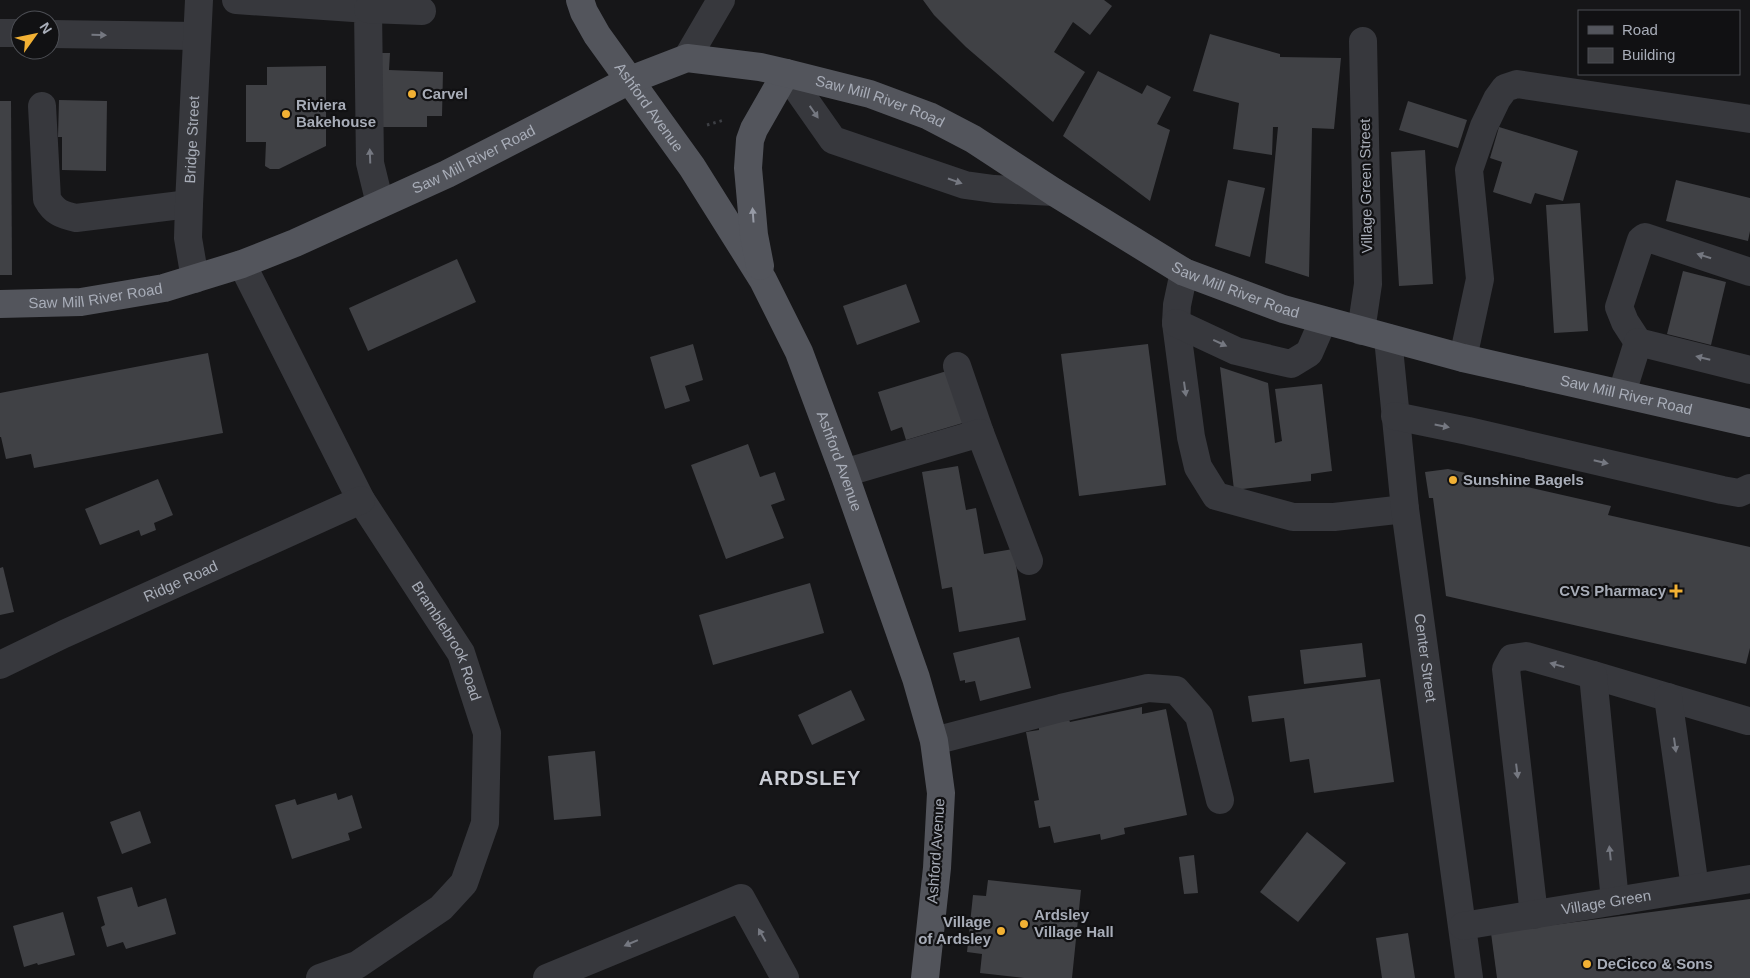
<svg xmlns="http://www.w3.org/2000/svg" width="1750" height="978" font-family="Arial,sans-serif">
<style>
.building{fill:#404145}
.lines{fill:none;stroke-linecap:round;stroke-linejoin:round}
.path{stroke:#3d3f44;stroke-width:3;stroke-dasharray:2.5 4;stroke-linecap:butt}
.minor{stroke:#37383d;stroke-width:28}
.major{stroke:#53555c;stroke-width:28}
.oneway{fill:#757881}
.oneway2{fill:#979ba6}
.poi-dot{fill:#f2b134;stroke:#111113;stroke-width:2}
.labels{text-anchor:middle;stroke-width:4.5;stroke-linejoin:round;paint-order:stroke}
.poi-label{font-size:15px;font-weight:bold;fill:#a8adb8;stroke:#111113;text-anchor:start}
.street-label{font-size:15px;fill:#a8adb8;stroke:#111113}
.district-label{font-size:20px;font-weight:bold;letter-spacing:1px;fill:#c9ccd4;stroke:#111113}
</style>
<rect width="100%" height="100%" fill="#161618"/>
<g class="building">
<polygon points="923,0 1104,0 1112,6 1090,35 1073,22 1054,52 1085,72 1053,122 966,47 934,15"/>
<polygon points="1210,34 1280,54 1280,57 1341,58 1334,129 1312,128 1309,277 1265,263 1278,127 1273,127 1272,155 1233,149 1239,103 1193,91"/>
<polygon points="381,53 390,53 389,70 443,72 442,116 427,116 427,127 380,127"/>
<polygon points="326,66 326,146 279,169 270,169 265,166 266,142 246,142 246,85 267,85 267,67"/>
<polygon points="1098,71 1142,94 1147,85 1171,97 1157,124 1170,130 1150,201 1063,136"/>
<polygon points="59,100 107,101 106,171 62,170 62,137 58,137"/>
<polygon points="0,101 11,101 12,275 0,275"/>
<polygon points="1408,101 1467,120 1458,148 1399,130"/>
<polygon points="1499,127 1578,151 1563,201 1535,193 1531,204 1493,192 1502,162 1490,158"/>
<polygon points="1425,150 1433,284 1399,286 1391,152"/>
<polygon points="1228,180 1265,188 1250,257 1215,246"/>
<polygon points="1676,180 1750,198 1750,231 1748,241 1666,221"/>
<polygon points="1580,203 1588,331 1554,333 1546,205"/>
<polygon points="457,259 476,302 368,351 349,308"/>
<polygon points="1683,271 1726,282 1711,345 1667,334"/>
<polygon points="906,284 920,322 857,345 843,306"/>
<polygon points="693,344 703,380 685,386 690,401 665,409 650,357"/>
<polygon points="1148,344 1166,485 1079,496 1061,354"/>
<polygon points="208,353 223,433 34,468 31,454 6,459 1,437 0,437 0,393"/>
<polygon points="1220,367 1268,383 1275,443 1282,441 1275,389 1322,384 1332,471 1311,474 1311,481 1234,490"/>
<polygon points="950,370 966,422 906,440 902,427 891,431 878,392"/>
<polygon points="748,444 760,477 775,472 785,500 771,505 784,538 726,559 691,465"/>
<polygon points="958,466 966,510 976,508 984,554 1013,549 1026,620 959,632 952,587 942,589 922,472"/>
<polygon points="1448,469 1611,506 1608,515 1750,547 1750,648 1746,664 1446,596 1433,498 1429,498 1425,472"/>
<polygon points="158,479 173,515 154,523 156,530 141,536 139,530 100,545 85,509"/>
<polygon points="3,567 14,612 0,615 0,568"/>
<polygon points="810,583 824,633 713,665 699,615"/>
<polygon points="1019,637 1031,688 980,701 975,681 965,683 965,680 960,681 953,653"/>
<polygon points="1362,643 1366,677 1304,684 1300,650"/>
<polygon points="1380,679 1394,782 1314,793 1309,759 1290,762 1284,718 1252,722 1248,696"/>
<polygon points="851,690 865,720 812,745 798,715"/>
<polygon points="1142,707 1142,714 1166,709 1187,815 1124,828 1125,834 1101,840 1100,834 1054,843 1050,826 1039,828 1034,801 1039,800 1026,732 1039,730 1039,726 1069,720 1070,722"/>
<polygon points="595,751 601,816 554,820 548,756"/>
<polygon points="336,793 338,800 352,795 362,828 348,833 350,840 292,859 275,805 295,799 297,805"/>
<polygon points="140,811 151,843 122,854 110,822"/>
<polygon points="1307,832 1346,863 1298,922 1260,892"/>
<polygon points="1194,855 1198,893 1184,894 1179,857"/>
<polygon points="988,880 1081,890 1072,978 1024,978 980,973 982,954 967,952 973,895 986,896"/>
<polygon points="132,887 138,907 166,898 176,934 126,949 123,942 107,947 101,927 105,925 97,897"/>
<polygon points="1750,899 1750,978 1497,978 1491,933"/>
<polygon points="63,912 75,955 38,965 37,963 24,967 13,926"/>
<polygon points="1408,933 1415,978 1382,978 1376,938"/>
</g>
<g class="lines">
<polyline class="path" points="707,125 724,120"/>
<g class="minor">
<polyline points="236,0 368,9 370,163 380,204"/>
<polyline points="368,9 422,11"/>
<polyline points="0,33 20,33"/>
<polyline points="50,34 197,36"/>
<polyline points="687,58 721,0"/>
<polyline points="786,73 833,140 965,185 994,189 1054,192"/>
<path d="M 42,106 L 47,199 C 54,212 62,215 76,218 L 189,204"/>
<path id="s1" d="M 242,264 L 361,500 L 461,653 L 487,733 L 485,823 L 464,883 L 441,908 L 357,965 L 320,978"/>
<polyline points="1184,272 1177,305 1176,323 1191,437 1198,467 1216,496 1293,517 1334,517 1405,509"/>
<path id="s2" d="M 195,279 L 188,238 L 189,204 L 199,0"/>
<polyline points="1176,323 1236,351 1291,364 1309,353 1323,321"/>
<polyline points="1361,331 1368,284 1363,41"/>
<path id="s3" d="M 1388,338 L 1405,509 L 1469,978"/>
<polyline points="1638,342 1625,322 1619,307 1641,240 1645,237 1750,272"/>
<polyline points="1463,358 1480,279 1469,170 1484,126 1497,99 1505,88 1517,84 1750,119"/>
<polyline points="957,366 980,433"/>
<polyline points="1622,393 1638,342 1750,370"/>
<polyline points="1395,416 1468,431 1722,490 1739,493 1750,488"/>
<polyline points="844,473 980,433 1029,561"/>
<path id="s4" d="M 0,665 L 64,634 L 361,500"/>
<polyline points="1593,675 1748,721"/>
<polyline points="1668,697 1695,888"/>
<polyline points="934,741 1061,708 1148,688 1176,690 1199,716 1220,800"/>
<polyline points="1534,915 1506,669 1512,658 1526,656 1593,675 1615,901"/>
<path id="s5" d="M 1463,926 L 1750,879"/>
<polyline points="547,978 741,898 785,978"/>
</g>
<g class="major">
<path id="s6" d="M 580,0 L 584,12 L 597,35 L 692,167 L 763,280 L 799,352 L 844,473 L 916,678 L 934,741 L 941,793 L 937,868 L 925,978"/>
<polyline points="760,266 754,235 748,168 750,140 754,129 786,73"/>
<path id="s7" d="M 0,304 L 81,302 L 164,288 L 242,264 L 295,243 L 447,174 L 630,80 L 687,58 L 760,67 L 786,73 L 870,94 L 929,116 L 973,139 L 1054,192 L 1184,272 L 1283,309 L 1463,358 L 1750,423"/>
</g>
</g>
<defs><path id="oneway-solid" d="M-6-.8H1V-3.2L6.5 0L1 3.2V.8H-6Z" transform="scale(1.25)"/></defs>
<g class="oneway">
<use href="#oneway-solid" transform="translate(99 35) rotate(1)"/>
<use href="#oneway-solid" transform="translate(814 112) rotate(55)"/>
<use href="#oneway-solid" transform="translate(370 156) rotate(-92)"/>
<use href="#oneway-solid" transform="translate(955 181) rotate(19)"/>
<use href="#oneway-solid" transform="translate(1704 256) rotate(-162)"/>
<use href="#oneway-solid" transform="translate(1220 343) rotate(25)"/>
<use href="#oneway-solid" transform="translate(1703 358) rotate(-166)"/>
<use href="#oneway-solid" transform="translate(1185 389) rotate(82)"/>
<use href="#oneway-solid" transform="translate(1442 426) rotate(11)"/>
<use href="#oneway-solid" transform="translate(1601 462) rotate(13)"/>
<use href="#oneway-solid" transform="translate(1557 665) rotate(-164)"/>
<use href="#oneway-solid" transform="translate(1675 745) rotate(82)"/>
<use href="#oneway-solid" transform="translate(1517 771) rotate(83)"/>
<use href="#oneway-solid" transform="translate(1610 853) rotate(-96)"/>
<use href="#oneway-solid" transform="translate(762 935) rotate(-119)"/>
<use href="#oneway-solid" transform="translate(631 943) rotate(157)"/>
</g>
<use class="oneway2" href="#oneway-solid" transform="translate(753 215) rotate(-94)"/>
<g class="poi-dot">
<circle cx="412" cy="94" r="5"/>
<circle cx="286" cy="114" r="5"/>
<circle cx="1453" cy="480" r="5"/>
<path d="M1673.5 583.5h5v5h5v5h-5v5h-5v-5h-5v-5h5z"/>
<circle cx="1024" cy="924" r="5"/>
<circle cx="1001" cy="931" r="5"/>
<circle cx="1587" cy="964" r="5"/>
</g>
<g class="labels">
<g class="poi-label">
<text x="422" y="99">Carvel</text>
<text x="296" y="110">Riviera<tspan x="296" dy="17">Bakehouse</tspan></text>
<text x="1463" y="485">Sunshine Bagels</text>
<text x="1666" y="596" text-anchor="end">CVS Pharmacy</text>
<text x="1034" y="920">Ardsley<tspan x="1034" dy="17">Village Hall</tspan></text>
<text x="991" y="927" text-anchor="end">Village<tspan x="991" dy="17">of Ardsley</tspan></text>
<text x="1597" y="969">DeCicco &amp; Sons</text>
</g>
<g class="street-label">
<text dy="5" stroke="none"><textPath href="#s7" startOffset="936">Saw Mill River Road</textPath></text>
<text dy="5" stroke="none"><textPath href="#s6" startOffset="128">Ashford Avenue</textPath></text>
<text dy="5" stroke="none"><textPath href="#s2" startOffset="140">Bridge Street</textPath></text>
<text dy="5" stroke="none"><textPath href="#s7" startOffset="501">Saw Mill River Road</textPath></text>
<text transform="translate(1366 186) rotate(-91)" y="5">Village Green Street</text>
<text dy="5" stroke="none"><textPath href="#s7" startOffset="1341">Saw Mill River Road</textPath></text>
<text dy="5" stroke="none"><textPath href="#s7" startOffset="96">Saw Mill River Road</textPath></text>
<text dy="5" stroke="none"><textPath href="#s7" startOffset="1746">Saw Mill River Road</textPath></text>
<text dy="5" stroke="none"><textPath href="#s6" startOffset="532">Ashford Avenue</textPath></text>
<text dy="5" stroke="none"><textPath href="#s4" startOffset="199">Ridge Road</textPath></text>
<text dy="5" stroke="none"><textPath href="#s1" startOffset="430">Bramblebrook Road</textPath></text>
<text dy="5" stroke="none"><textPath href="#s3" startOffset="322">Center Street</textPath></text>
<text transform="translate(936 851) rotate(-86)" y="5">Ashford Avenue</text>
<text dy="5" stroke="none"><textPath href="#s5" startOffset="145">Village Green</textPath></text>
</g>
<g class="district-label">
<text x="810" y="785">ARDSLEY</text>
</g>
</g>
<rect x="1578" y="10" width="162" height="65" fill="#111113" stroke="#4d4f55"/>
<rect x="1588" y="26" width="25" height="8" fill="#53555c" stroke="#4d4f55"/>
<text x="1622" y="35" font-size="15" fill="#a8adb8">Road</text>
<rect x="1588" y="48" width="25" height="15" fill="#404145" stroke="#4d4f55"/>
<text x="1622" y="60" font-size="15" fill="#a8adb8">Building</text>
<g transform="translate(35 35) rotate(57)"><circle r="24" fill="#111113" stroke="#4d4f55"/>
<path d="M0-4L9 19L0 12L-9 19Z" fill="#f2b134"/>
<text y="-8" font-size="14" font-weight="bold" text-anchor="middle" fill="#a8adb8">N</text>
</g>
</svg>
